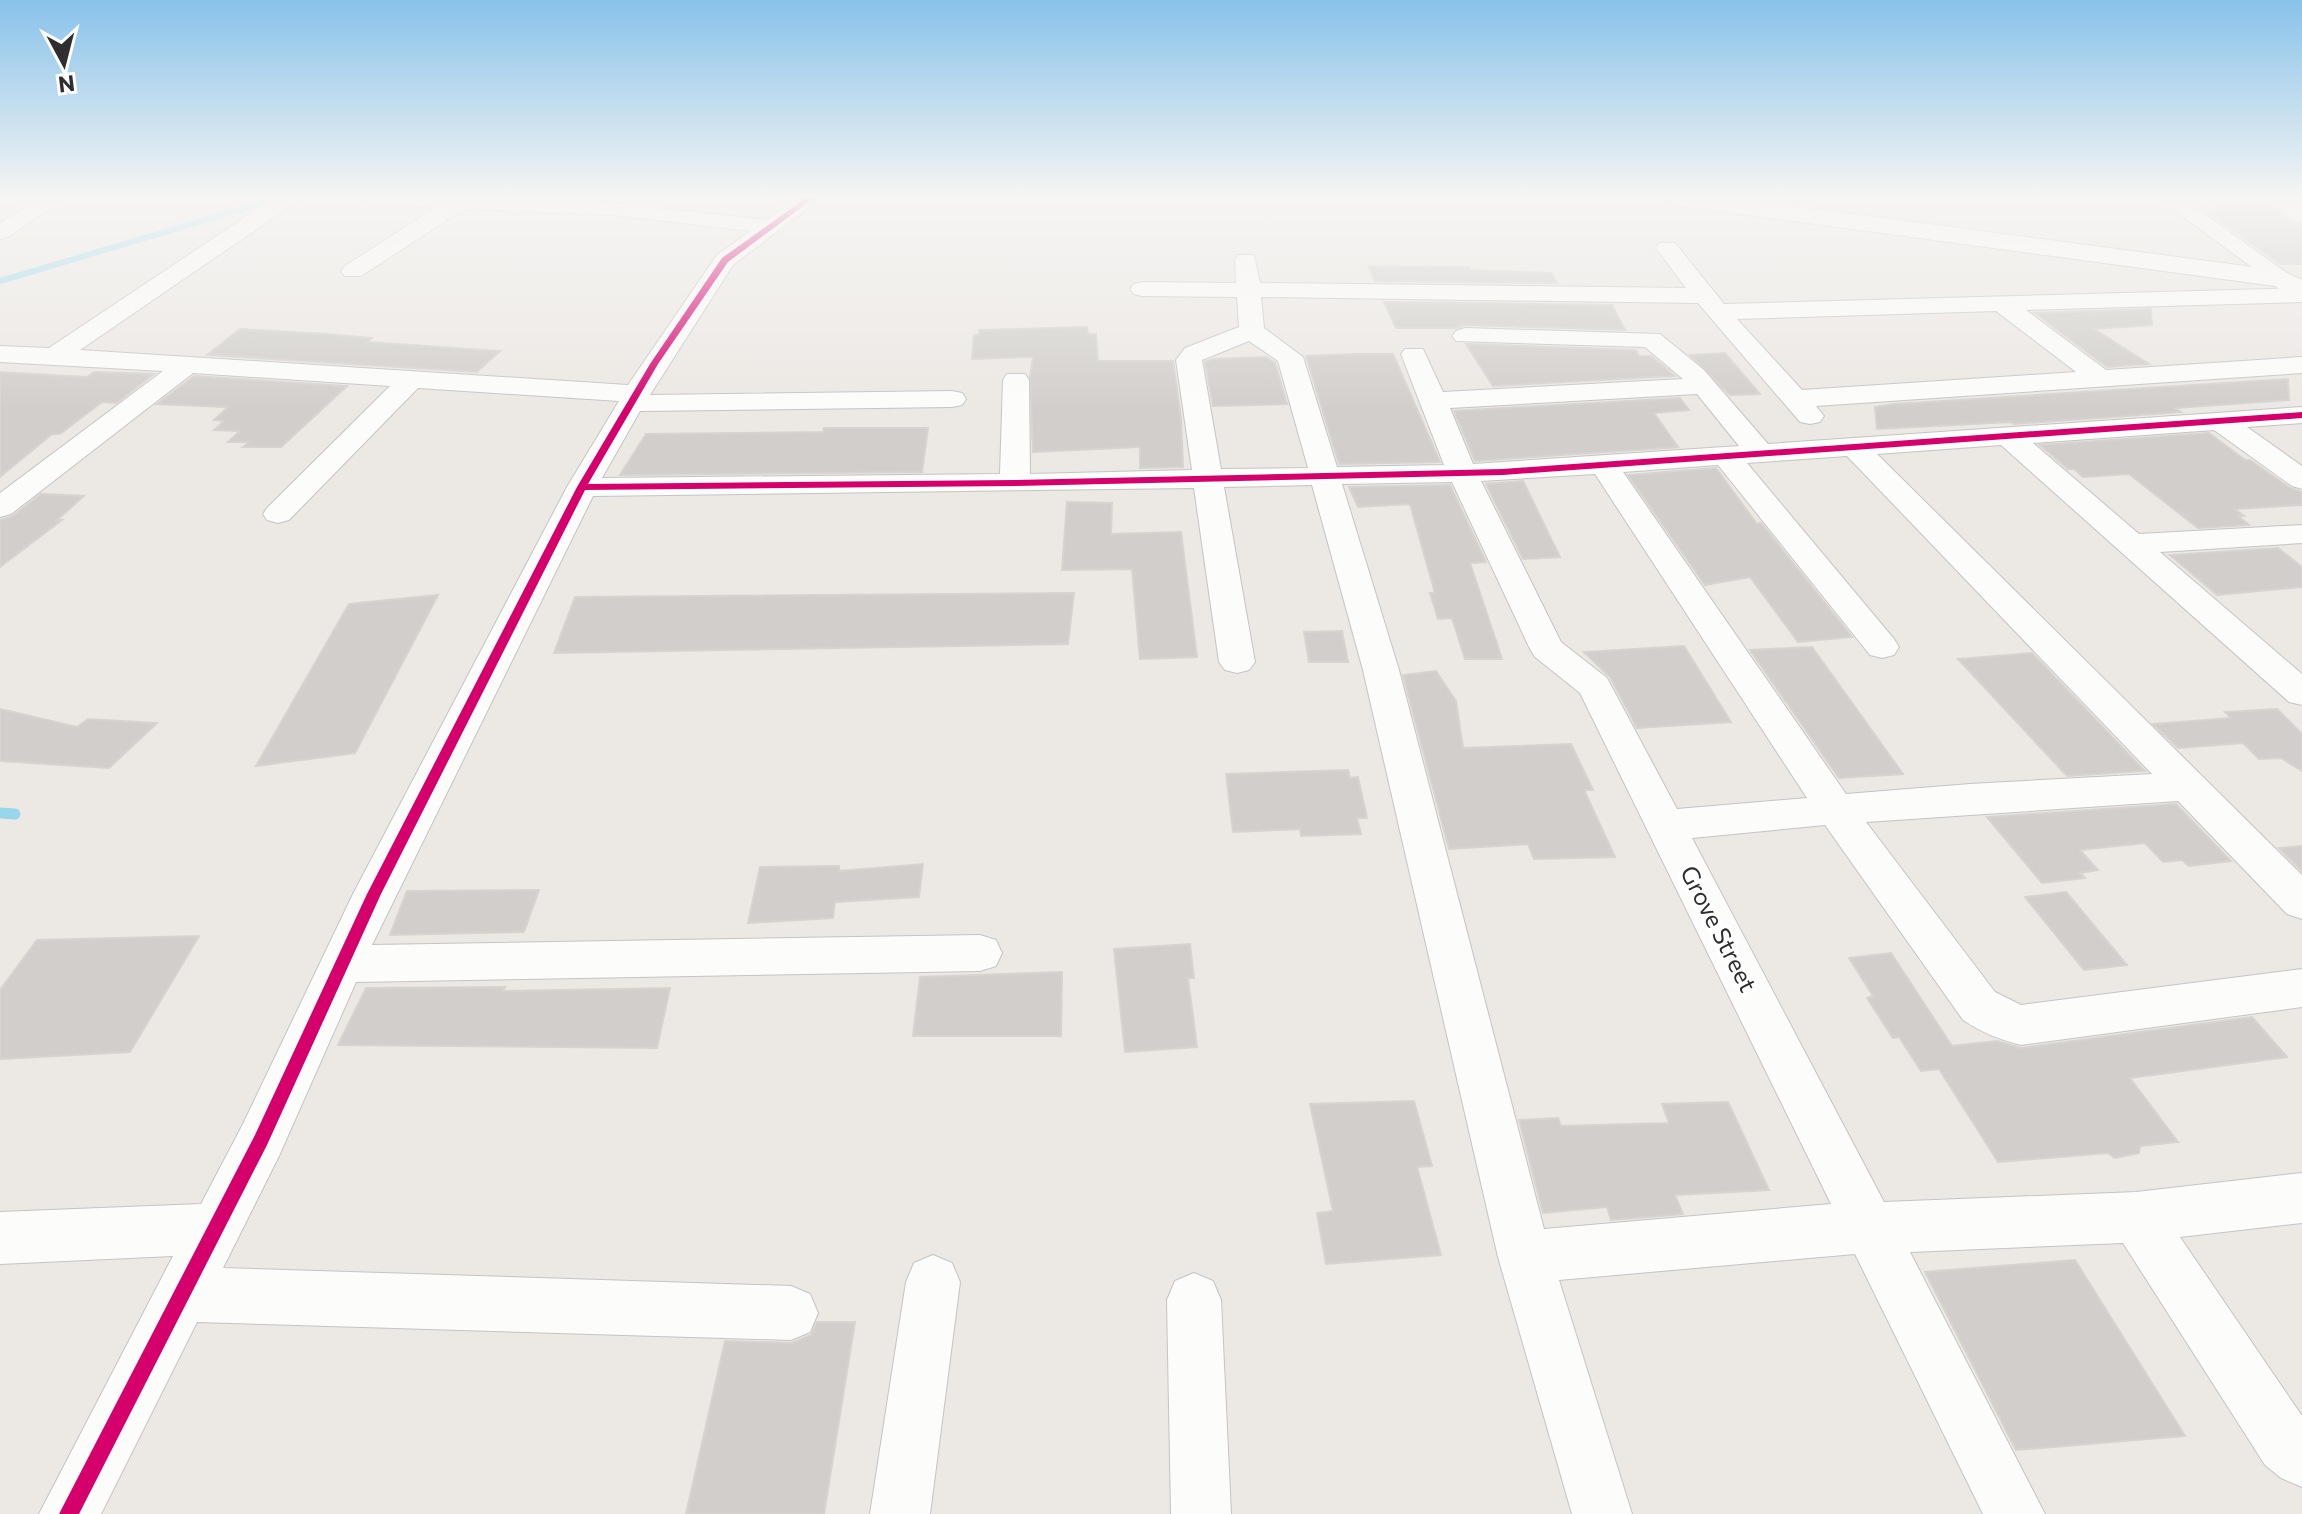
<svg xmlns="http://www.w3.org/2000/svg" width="2302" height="1514" font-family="Commissioner,sans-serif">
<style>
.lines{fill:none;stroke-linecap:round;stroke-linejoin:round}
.stream-far1{stroke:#99d6ec;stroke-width:6}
.stream{stroke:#99d6ec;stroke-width:11}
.building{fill:#d1cecb;stroke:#d7d4d0;stroke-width:2}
.street-casing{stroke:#c5c4c5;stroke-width:2}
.secondary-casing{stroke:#c5c4c5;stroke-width:2}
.street{fill:#fcfcfb;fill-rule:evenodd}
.secondary{fill:#fcfcfb;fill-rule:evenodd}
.cycleway-casing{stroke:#fff;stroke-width:5}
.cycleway{fill:#d6006c;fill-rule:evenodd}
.labels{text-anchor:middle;stroke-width:8;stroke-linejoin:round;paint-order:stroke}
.street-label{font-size:24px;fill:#2e2e2e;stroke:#fff}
</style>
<rect width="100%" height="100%" fill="#ece8e4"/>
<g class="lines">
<polyline class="stream-far1" points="0,281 279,198"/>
<polyline class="stream" points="0,813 15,814"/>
</g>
<g class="building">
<polygon points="2215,206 2269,206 2291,222 2302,225 2302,264 2280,264 2206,211 2224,212"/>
<polygon points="1368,266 1469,267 1470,270 1551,273 1557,283 1375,281"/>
<polygon points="1384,302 1612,305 1625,330 1465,325 1456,328 1396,328"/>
<polygon points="2151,309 2152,325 2094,329 2149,364 2107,367 2035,313"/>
<polygon points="1087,327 1088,334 1096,334 1098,361 1173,361 1181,418 1183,467 1140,468 1140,447 1033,452 1030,376 1033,357 972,359 974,335 979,335 979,330"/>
<polygon points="240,329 326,334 372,338 368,342 500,351 477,372 207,355"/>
<polygon points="1466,344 1636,350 1639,356 1651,356 1675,376 1493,386"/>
<polygon points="1725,353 1760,394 1730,395 1690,355"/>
<polygon points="1355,354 1393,354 1440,462 1339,464 1306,356"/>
<polygon points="1266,357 1275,363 1287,404 1213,406 1205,362 1213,359"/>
<polygon points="0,372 87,377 94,372 154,374 116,403 102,402 60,434 52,434 0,477"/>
<polygon points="194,376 347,386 281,447 243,447 249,442 228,442 240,431 214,430 224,421 214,420 228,407 157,404"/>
<polygon points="2288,379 2289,400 2175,408 2181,412 2014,424 2011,422 1877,429 1875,407 1895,404"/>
<polygon points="1680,398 1689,410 1654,413 1678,447 1475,461 1454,411"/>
<polygon points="824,428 928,428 922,472 620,475 646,434 823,432"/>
<polygon points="2209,433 2245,460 2250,460 2290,488 2302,492 2302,505 2235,509 2244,516 2238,516 2249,525 2198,528 2129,474 2083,477 2074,469 2068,469 2040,445"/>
<polygon points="1716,468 1757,524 1761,523 1852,637 1798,642 1750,577 1705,585 1628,475"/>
<polygon points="1523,481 1560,557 1523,559 1486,484"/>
<polygon points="1450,485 1486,562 1470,563 1502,659 1465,659 1452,618 1438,619 1430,593 1435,593 1410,504 1358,507 1349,487"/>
<polygon points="41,494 84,496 57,520 62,520 0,567 0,520 13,516"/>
<polygon points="1067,502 1112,503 1111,534 1181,532 1197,657 1140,659 1132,569 1062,570"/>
<polygon points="2278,548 2302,567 2302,587 2217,595 2170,555"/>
<polygon points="1074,593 1068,644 554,653 575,597"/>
<polygon points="438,595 355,753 256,766 349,604"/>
<polygon points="1342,631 1348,662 1309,662 1304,632"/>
<polygon points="1684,646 1731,722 1637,728 1610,677 1584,652"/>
<polygon points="1812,647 1903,774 1839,778 1750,650"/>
<polygon points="2032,653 2140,766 2145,771 2067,776 1958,659"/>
<polygon points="1436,671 1456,701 1463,748 1571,744 1593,790 1584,790 1615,857 1534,859 1528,844 1449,849 1403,675"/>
<polygon points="0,709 77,727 88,719 157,723 109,768 0,761"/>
<polygon points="2277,709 2302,734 2302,771 2281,758 2259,759 2243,743 2178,748 2153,724 2231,718 2225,712"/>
<polygon points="1348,770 1350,778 1358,777 1367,818 1357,818 1361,834 1301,836 1300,829 1233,832 1226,774"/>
<polygon points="2176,804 2231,861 2189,866 2182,860 2163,862 2145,843 2080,850 2098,870 2080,873 2085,878 2042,883 1987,817"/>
<polygon points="2302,846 2302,871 2279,848"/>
<polygon points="923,864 919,897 835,902 833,918 748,923 760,867 839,866 839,871"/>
<polygon points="539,890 524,932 390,935 407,891"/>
<polygon points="2066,892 2127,965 2084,970 2025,897"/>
<polygon points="199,936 130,1052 0,1059 0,990 37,940"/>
<polygon points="1190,944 1194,978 1188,978 1197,1047 1125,1052 1114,949"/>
<polygon points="1891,953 1952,1046 1997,1041 2021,1048 2252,1017 2287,1057 2130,1078 2178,1142 2140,1146 2139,1153 2115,1158 2108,1153 1998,1162 1939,1069 1921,1071 1899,1037 1893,1038 1867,998 1873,996 1849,958"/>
<polygon points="1062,972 1061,1036 913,1036 920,977"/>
<polygon points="505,987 503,991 670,988 657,1048 338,1045 366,988"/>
<polygon points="1414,1101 1432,1166 1417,1167 1441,1255 1326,1264 1317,1213 1333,1211 1310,1104"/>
<polygon points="1728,1102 1769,1190 1675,1195 1683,1214 1611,1220 1607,1207 1543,1213 1519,1120 1558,1118 1561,1126 1669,1123 1662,1104"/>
<polygon points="2075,1260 2185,1436 2016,1450 1925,1272"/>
<polygon points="817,1322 855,1322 824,1514 686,1514 725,1341 792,1343 811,1335"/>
</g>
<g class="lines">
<defs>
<g id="street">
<polygon points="40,198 65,198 8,237 0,239 0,223"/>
<path d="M 274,198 L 302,198 L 80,350 L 628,385 L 717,255 L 751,231 L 614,215 L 464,209 L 361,276 L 345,276 L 341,271 L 345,266 L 437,207 L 366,204 L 356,198 L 517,198 L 614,203 L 767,220 L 797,198 L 821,198 L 733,265 L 650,395 L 952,391 L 962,393 L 966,399 L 962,405 L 952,407 L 640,411 L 602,478 L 1000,474 L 1003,380 L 1007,374 L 1025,374 L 1029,380 L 1030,474 L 1192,470 L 1176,360 L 1185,348 L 1239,327 L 1237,297 L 1142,296 L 1134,294 L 1130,289 L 1134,284 L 1142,282 L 1236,283 L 1235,260 L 1238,255 L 1254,255 L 1260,283 L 1686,288 L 1656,248 L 1659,243 L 1675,243 L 1724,304 L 2302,288 L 2302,302 L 2026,310 L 2106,370 L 2302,357 L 2302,373 L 1816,406 L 1824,416 L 1820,422 L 1810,424 L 1800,422 L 1698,303 L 1261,297 L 1264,328 L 1303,357 L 1337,467 L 1444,465 L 1401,354 L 1405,349 L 1423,349 L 1443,392 L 1683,379 L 1645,347 L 1456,341 L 1452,336 L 1456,331 L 1465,328 L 1660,334 L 1704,370 L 1768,444 L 2302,407 L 2302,423 L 2247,427 L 2302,466 L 2302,489 L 2292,486 L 2214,430 L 2033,443 L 2139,534 L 2302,525 L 2302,543 L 2160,552 L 2302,674 L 2302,705 L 2289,702 L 2001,445 L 1877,454 L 2302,875 L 2302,919 L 2287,914 L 2178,801 L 1866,822 L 1995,992 L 2021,1005 L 2302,969 L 2302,1007 L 2021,1045 C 1999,1039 1982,1033 1963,1020 L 1825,825 L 1692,838 L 1884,1202 L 2136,1192 L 2302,1173 L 2302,1223 L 2180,1237 L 2302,1416 L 2302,1487 L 2281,1478 L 2265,1465 L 2123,1243 L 1910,1252 L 2045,1514 L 1983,1514 L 1855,1254 L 1559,1280 L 1632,1514 L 1572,1514 L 1498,1257 L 1363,670 L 1312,485 L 1224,487 L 1255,662 L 1249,670 L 1237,673 L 1225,670 L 1219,662 L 1194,488 L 593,496 L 372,945 L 980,935 L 996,940 L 1002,953 L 996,966 L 980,971 L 356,982 L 279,1156 L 223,1268 L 791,1286 L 810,1294 L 818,1313 L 810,1332 L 791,1340 L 197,1322 L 101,1514 L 39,1514 L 173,1256 L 0,1264 L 0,1212 L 201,1204 L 243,1124 L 353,894 L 567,487 L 619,401 L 418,388 L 289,520 L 278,523 L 267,520 L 263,514 L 267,508 L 390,386 L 193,373 L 11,514 L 0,517 L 0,493 L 163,371 L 0,362 L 0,346 L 49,348 ZM 1996,311 L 2076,372 L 1802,390 L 1737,319 ZM 1249,341 L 1278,361 L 1308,468 L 1221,469 L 1202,360 ZM 1697,394 L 1739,446 L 1473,464 L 1450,408 ZM 1847,456 L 2152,774 L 1970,784 L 1846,794 L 1623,472 L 1718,465 L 1870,655 L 1882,658 L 1894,655 L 1899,647 L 1894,639 L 1747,463 ZM 1595,474 L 1807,798 L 1677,809 L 1607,678 L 1561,642 L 1481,481 ZM 1452,482 L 1530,649 L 1535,657 L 1580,693 L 1831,1204 L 1544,1229 L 1399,670 L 1342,484 Z"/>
<polygon points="2158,198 2182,198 2295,279 2291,284 2275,284"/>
<polygon points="933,1255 952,1263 960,1282 930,1514 870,1514 906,1282 914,1263"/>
<polygon points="1194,1273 1213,1281 1221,1300 1231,1514 1171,1514 1167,1300 1175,1281"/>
</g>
<g id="secondary">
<polygon points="1663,198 1733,198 2283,271 2302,280 2302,300 2292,298 2275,286 1675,205 1666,203"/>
<polygon points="2263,198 2292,198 2302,204 2302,222 2293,220"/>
</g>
</defs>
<use href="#street" class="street-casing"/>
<use href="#secondary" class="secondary-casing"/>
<use href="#street" class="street"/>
<use href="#secondary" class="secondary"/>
<defs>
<polygon id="cycleway" points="806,198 814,198 728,262 658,364 588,484 1015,480 1503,469 2302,412 2302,418 1503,475 1015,486 585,490 381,894 267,1145 79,1514 59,1514 255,1135 367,894 577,487 650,364 722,258"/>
</defs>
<use href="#cycleway" class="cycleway-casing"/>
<use href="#cycleway" class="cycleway"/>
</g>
<linearGradient id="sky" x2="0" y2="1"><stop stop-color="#88c2ea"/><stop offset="0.48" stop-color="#f6f5f3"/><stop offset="1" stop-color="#f6f5f3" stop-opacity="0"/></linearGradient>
<rect width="2302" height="410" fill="url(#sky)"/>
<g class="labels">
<g class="street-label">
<text transform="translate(1718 929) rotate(63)" y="8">Grove Street</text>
</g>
</g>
<g transform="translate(64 64) rotate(173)" stroke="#ffffff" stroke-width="6" paint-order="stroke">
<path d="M0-6L14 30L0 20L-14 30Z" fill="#2e2e2e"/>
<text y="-12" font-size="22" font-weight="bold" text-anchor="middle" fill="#2e2e2e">N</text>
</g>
</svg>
